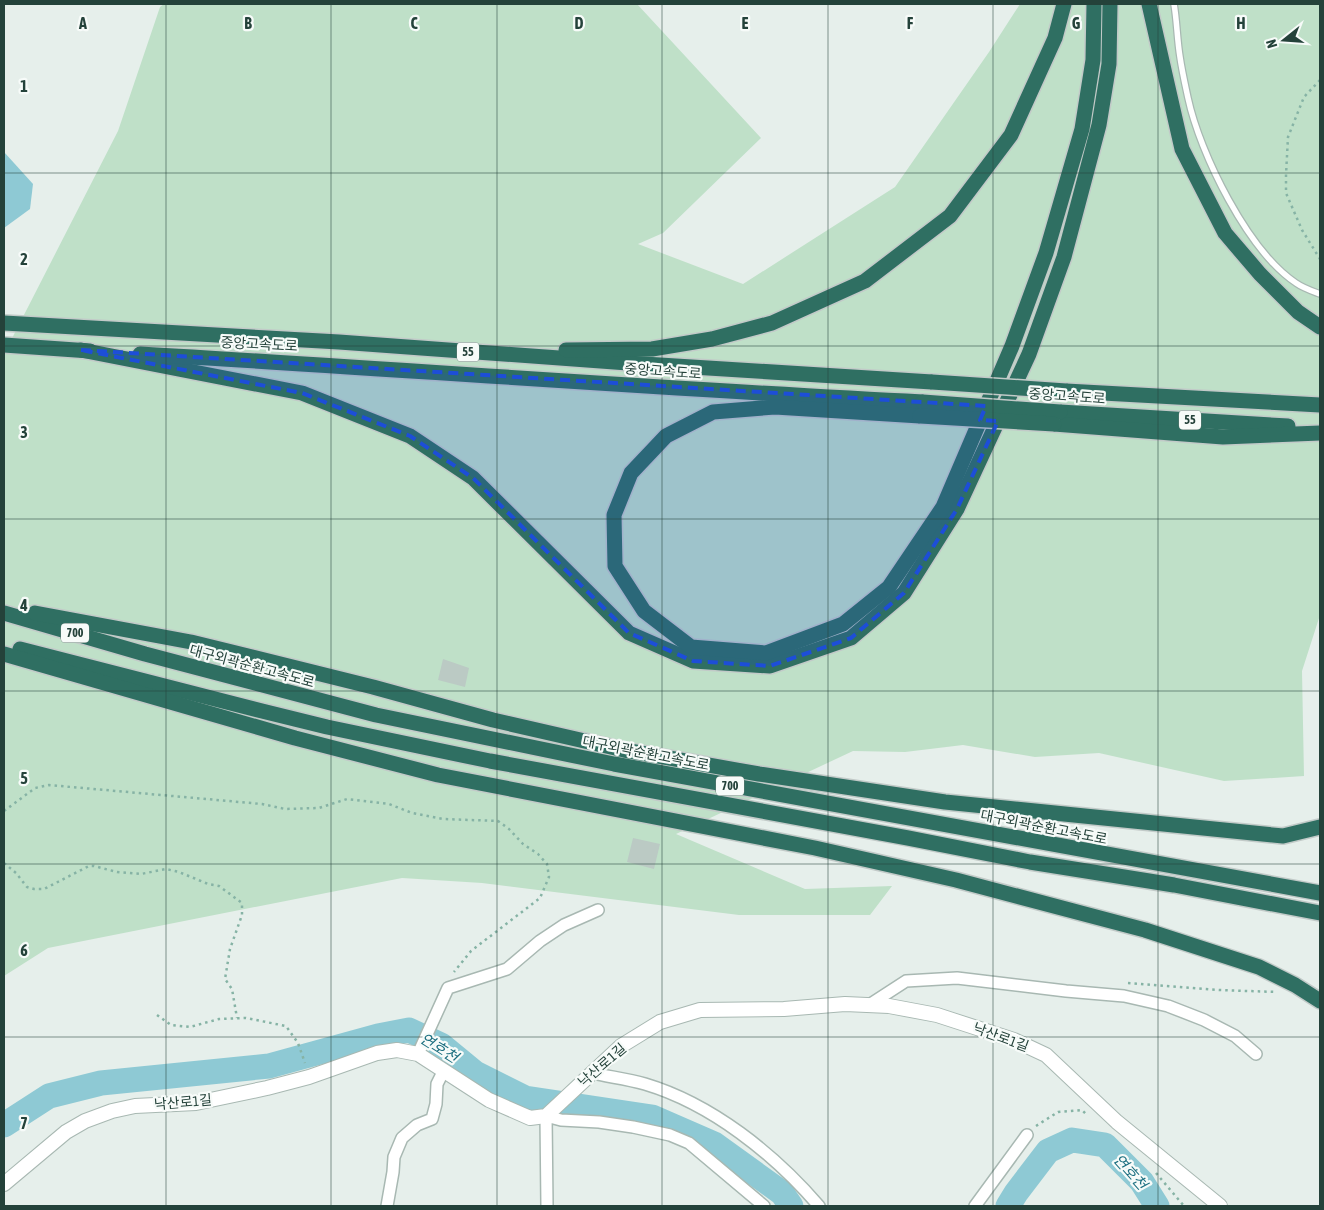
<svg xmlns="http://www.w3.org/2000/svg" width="1324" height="1210" font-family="'Asap Condensed','Noto Sans KR',sans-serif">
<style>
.green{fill:#bfe0c8}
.water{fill:#8ec9d4}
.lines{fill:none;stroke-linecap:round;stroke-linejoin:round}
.river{stroke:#8ec9d4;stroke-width:25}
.building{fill:#bbcac4}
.service-casing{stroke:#a8b8b2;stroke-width:8}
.minor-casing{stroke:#a8b8b2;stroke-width:14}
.tertiary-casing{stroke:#a8b8b2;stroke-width:16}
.motorway-casing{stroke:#c2cac8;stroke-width:18}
.path{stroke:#86b3a5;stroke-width:2.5;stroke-dasharray:2.5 4;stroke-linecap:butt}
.service{stroke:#fff;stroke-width:5.5}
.minor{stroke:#fff;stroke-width:11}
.tertiary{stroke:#fff;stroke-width:14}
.motorway{stroke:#2f6f62;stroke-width:15}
.motorway-bridge-casing{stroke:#c2cac8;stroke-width:18;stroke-linecap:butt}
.motorway-bridge{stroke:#2f6f62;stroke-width:15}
.marked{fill:#1d4ed8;fill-opacity:0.2;stroke:#1d4ed8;stroke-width:4;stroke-dasharray:10 6;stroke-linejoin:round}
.grid{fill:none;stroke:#24423a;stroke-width:1;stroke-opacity:0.55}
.labels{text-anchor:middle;stroke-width:4.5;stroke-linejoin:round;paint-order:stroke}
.shield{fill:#f7fbf9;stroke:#637a73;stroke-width:1}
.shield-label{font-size:12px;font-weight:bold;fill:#24423a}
.street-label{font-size:14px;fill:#24423a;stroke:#f7fbf9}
.water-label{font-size:15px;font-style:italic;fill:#1c6f80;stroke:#f7fbf9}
.grid-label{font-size:16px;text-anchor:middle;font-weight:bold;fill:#24423a;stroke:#f7fbf9;stroke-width:4.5;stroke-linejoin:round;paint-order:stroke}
</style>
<rect width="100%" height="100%" fill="#e6efeb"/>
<polygon class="green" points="164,4 637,4 761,138 663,233 638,244 743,284 895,187 989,52 1020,4 1320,4 1320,615 1302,671 1304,776 1224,781 1099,753 1035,757 963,745 905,752 853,751 676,834 805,889 892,886 870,915 739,915 482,883 402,878 48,948 4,976 4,354 118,131 160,7"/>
<polygon class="water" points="4,152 33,184 30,209 4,228"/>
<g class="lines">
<g class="river">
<polyline points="4,1125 49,1096 101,1083 269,1066 378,1036 409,1030 441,1045 475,1073 525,1098 652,1117 714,1144 782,1193 791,1206"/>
<polyline points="1008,1206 1016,1193 1048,1151 1072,1140 1105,1145 1142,1182 1157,1206"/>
</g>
</g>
<g class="building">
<polygon points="443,659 469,668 465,687 438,680"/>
<polygon points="633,838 660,844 654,869 627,862"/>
</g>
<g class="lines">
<defs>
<path id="service" d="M 1174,4 C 1177,21 1177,39 1180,57 C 1182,71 1185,84 1188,98 C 1200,154 1248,251 1296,283 C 1303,288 1312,291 1320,294"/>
<g id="minor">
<polyline points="869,1005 906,981 957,978 1066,991 1124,996 1168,1006 1204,1020 1235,1036 1256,1054"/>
<polyline points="418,1054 448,988 507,969 540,941 564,925 598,910"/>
<path d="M 592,1073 C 610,1077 628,1079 645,1084 C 712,1104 774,1154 819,1206"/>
<polyline points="387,1206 393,1172 394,1157 402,1138 417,1125 432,1119 436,1104 437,1084 443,1072"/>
<polyline points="547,1206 546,1116 561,1120 599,1122 633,1127 670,1135 689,1143 764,1206"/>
<polyline points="975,1206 1027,1135"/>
</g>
<polyline id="tertiary" points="4,1184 66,1132 85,1121 112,1111 135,1106 196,1103 267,1088 309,1077 377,1053 397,1050 418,1054 489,1100 530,1118 546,1116 621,1046 660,1022 700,1010 784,1009 845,1004 889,1006 937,1015 1014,1040 1046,1055 1117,1122 1220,1206"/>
<g id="motorway">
<polyline points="1149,4 1182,149 1225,233 1260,274 1298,312 1320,327"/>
<polyline points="4,323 339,342 628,363 932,382"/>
<polyline points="4,345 90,351"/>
<polyline points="81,350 302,393 410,436 473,478 629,633 693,661 770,666 851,638 904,593 957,509 1029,354 1064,257 1099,125 1109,64 1110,4"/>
<polyline points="566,350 652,349 712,339 772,323 865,281 950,216 1011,135 1055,38 1064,4"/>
<path d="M 140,354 C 401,369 662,389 923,402"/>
<polyline points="1066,391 1320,405"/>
<polyline points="1060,412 1288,426"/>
<polyline points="920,416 775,407 713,412 666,436 631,473 614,515 615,566 644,611 691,647 766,653 843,624 889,587 943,507 1012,346 1046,253 1082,129 1093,60 1094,4"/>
<polyline points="1054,424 1223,437 1320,433"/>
<polyline points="4,613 145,654 376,715 614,764 1320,893"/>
<polyline points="35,613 191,642 373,687 493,720 624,750 759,774 945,802 1283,836 1320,827"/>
<polyline points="20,649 262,711 327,727 490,761 908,838 1030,862 1174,885 1320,913"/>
<polyline points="4,654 295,738 438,775 815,848 956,880 1145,930 1259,967 1295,985 1320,1001"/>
</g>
</defs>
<use href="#service" class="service-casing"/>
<use href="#minor" class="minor-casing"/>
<use href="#tertiary" class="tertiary-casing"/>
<use href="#motorway" class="motorway-casing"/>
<g class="path">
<polyline points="1320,80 1304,97 1288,137 1286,175 1286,193 1302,230 1320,259"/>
<polyline points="4,811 35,788 49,785 262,804 285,809 319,808 347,799 389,804 412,813 443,819 498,821 509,829 523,844 538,854 547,864 549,877 540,898 471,951 454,972"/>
<polyline points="4,863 16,873 27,887 34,889 44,889 89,866 94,866 117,872 141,874 166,869 179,872 208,884 219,886 242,903 242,915 230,949 225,979 232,989 237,1018"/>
<polyline points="1128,983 1219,990 1277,992"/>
<polyline points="157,1015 171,1025 190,1027 219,1019 246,1018 286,1026 298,1043 305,1063"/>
<polyline points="1036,1126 1058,1112 1082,1110 1087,1115"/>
<polyline points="1156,1173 1184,1206"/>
</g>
<use href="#service" class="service"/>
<use href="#minor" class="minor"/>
<use href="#tertiary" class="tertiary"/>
<use href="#motorway" class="motorway"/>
<defs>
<g id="motorway-bridge">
<polyline points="932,382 1066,391"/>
<polyline points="923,402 1060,412"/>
<polyline points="920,416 1054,424"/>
</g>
</defs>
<use href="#motorway-bridge" class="motorway-bridge-casing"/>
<use href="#motorway-bridge" class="motorway-bridge"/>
</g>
<path class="marked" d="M 81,350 L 986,406 L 980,420 L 998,421 L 957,509 L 904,593 L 851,638 L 770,666 L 693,661 L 629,633 L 473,478 L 410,436 L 302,393 Z"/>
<path class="grid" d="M 166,4 L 166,1206M 331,4 L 331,1206M 497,4 L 497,1206M 662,4 L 662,1206M 828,4 L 828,1206M 993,4 L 993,1206M 1158,4 L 1158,1206M 4,173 L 1320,173M 4,346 L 1320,346M 4,519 L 1320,519M 4,691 L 1320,691M 4,864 L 1320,864M 4,1037 L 1320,1037"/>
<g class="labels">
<g class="shield">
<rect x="457" y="342.5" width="22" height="19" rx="4"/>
<rect x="1179" y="410.5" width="22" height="19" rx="4"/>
<rect x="61" y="623.5" width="28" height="19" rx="4"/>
<rect x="716" y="776.5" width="28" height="19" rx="4"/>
</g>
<g class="shield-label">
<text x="468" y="356">55</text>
<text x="1190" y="424">55</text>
<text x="75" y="637">700</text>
<text x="730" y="790">700</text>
</g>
<g class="street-label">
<text transform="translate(259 344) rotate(3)" y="5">중앙고속도로</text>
<text transform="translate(663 371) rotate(4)" y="5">중앙고속도로</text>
<text transform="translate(1067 396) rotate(4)" y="5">중앙고속도로</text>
<text transform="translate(252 666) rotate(15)" y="5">대구외곽순환고속도로</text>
<text transform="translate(646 753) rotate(11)" y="5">대구외곽순환고속도로</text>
<text transform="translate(1044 827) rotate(11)" y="5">대구외곽순환고속도로</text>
<text transform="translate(1001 1037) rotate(20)" y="5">낙산로1길</text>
<text transform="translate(602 1065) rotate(-41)" y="5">낙산로1길</text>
<text transform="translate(183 1102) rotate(-5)" y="5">낙산로1길</text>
</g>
<g class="water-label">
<text transform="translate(439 1048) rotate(32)" y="5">연호천</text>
<text transform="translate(1130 1172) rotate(48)" y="5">연호천</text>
</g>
</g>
<g class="grid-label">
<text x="83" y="29">A</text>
<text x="248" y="29">B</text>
<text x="414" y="29">C</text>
<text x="579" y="29">D</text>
<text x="745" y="29">E</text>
<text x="910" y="29">F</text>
<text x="1076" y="29">G</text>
<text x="1241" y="29">H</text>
<text x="24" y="92">1</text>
<text x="24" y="265">2</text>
<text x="24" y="438">3</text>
<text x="24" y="611">4</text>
<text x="24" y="784">5</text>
<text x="24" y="956">6</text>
<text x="24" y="1129">7</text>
</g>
<rect width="1324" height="1210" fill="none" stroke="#24423a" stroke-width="10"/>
<g transform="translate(1284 40) rotate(253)" stroke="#f7fbf9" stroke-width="4" paint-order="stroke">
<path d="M0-4L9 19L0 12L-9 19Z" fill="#24423a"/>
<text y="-8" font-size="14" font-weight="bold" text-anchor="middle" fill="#24423a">N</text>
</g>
</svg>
